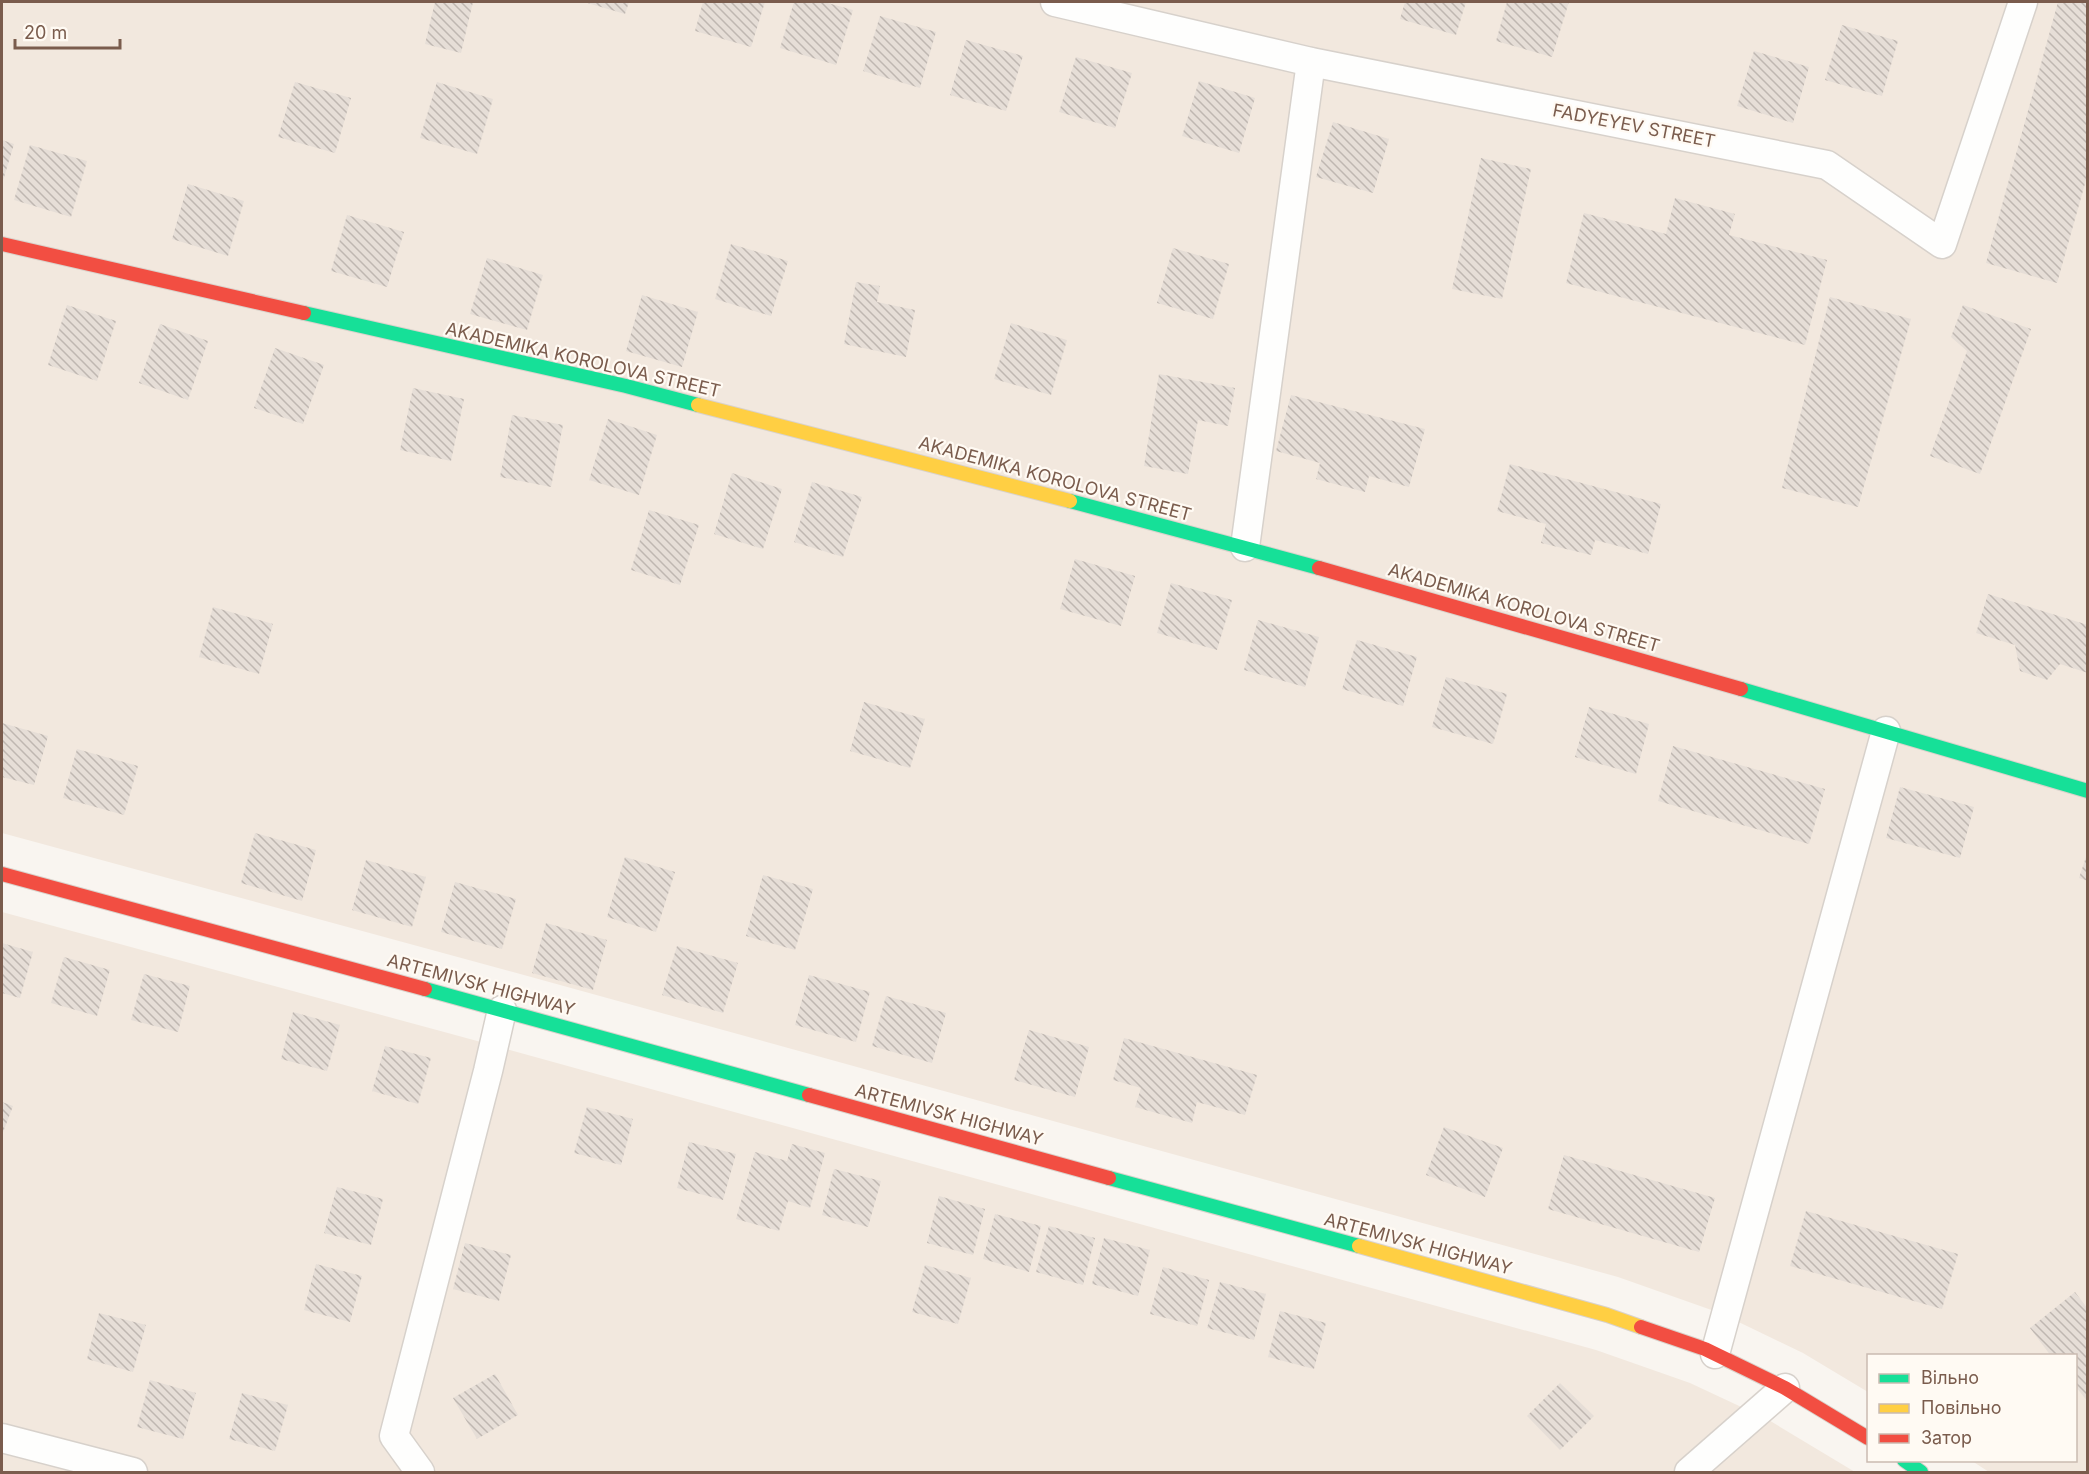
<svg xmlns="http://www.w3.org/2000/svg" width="2089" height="1474" font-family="Inter,sans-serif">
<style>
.residential{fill:#f2e8de}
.building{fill:url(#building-back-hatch)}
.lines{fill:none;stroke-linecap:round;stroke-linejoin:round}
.street-casing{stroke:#d7d1cb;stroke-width:31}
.fast-casing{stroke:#d9d2cb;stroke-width:16}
.slow-casing{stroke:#d9d2cb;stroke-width:16}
.jam-casing{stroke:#d9d2cb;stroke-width:16}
.street{stroke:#fefefd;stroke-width:28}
.fast{stroke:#16e098;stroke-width:14}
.slow{stroke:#ffcf43;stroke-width:14}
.jam{stroke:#f24e42;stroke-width:14}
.labels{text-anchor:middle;stroke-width:4.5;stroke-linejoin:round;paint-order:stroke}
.street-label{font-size:18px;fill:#7a5c4d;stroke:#fffaf3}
</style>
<defs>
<pattern id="building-back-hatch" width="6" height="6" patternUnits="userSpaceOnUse" patternTransform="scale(1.5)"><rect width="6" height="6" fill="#e6ded7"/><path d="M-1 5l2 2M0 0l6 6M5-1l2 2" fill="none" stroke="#bfb7b1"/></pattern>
</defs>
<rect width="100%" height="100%" fill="#f9f5f0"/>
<g class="residential">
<polygon points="2,2 2087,2 2087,1472 1989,1472 1972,1461 2076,1460 2076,1356 1868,1356 1868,1392 1803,1353 1720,1313 1618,1277 513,972 2,833"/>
<polygon points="2,912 492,1045 1596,1350 1690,1383 1767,1419 1855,1472 2,1472"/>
</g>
<g class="building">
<polygon points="435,2 473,2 461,53 425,44"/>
<polygon points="584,2 629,2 625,14"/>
<polygon points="703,2 765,2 751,47 695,31"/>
<polygon points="794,2 824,2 853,10 836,65 780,48"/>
<polygon points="1405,2 1466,2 1456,35 1400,19"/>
<polygon points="1507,2 1569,2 1552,57 1496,41"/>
<polygon points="2058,2 2088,3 2088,173 2057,283 1986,263"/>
<polygon points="880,16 936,32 920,88 863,71"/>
<polygon points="1842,25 1898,41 1882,96 1825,80"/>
<polygon points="966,40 1023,56 1006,111 950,95"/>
<polygon points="1754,51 1809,67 1793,123 1737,106"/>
<polygon points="1076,57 1132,73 1115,128 1059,112"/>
<polygon points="1199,81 1255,98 1239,153 1182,136"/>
<polygon points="295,82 351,98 335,153 278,137"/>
<polygon points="437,82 493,99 477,154 420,138"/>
<polygon points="1333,122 1389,139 1373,193 1316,177"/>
<polygon points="2,140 14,144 2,184"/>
<polygon points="30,145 87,161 71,217 14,200"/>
<polygon points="1481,158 1531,169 1502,299 1452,289"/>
<polygon points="188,184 244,201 228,256 172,239"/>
<polygon points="1675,198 1735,214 1729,235 1827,260 1805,345 1566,283 1584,213 1666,234"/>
<polygon points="347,215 404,232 387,287 331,271"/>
<polygon points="731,244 788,261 771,316 715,299"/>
<polygon points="1173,248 1229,264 1213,319 1157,303"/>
<polygon points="487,258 543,275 527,330 470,314"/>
<polygon points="856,282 880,286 877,302 915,310 906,357 844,344"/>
<polygon points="642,295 698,312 682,367 626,351"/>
<polygon points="1830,297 1911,319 1858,507 1782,488"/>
<polygon points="67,305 116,321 97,381 48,365"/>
<polygon points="1963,305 2031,329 1980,474 1930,456 1967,351 1951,337"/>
<polygon points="1011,323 1067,340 1051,395 994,379"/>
<polygon points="160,324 208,341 188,400 139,383"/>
<polygon points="275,348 324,365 303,424 254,408"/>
<polygon points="1159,374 1235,388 1228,426 1198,420 1188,474 1144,466"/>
<polygon points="413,388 464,399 451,461 400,450"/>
<polygon points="1291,395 1425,429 1409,487 1369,476 1365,492 1316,479 1320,463 1276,451"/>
<polygon points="512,415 563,425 551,487 500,477"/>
<polygon points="608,419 657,435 639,495 589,480"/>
<polygon points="1510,464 1661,504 1648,554 1595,540 1591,555 1541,543 1546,524 1497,511"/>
<polygon points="732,473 782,489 763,549 714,534"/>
<polygon points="812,482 862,497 843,557 794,542"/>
<polygon points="649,510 699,525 680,585 631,570"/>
<polygon points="1075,559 1135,576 1121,626 1060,609"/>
<polygon points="1171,583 1232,600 1217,650 1157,633"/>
<polygon points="1988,594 2088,625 2088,673 2060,664 2047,680 2020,671 2015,645 1976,633"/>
<polygon points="213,607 273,624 259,674 199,657"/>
<polygon points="1258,620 1319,637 1305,687 1244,670"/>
<polygon points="1357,640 1417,657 1403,706 1342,689"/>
<polygon points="1446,677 1507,694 1493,744 1432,727"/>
<polygon points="864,702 925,719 910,768 850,751"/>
<polygon points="1589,707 1649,724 1636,774 1575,757"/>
<polygon points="2,723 48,736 34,785 2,777"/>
<polygon points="1673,746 1825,789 1809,844 1658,801"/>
<polygon points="77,749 138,766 124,815 63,798"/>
<polygon points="1900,787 1974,807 1960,858 1886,838"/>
<polygon points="255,833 316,850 302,901 241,883"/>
<polygon points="2088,851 2088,881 2079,878"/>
<polygon points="625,857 675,872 656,932 607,917"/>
<polygon points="366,860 426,877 412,927 352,910"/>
<polygon points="763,875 813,889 795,950 746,936"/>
<polygon points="455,882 516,899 502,949 441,932"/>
<polygon points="546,923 607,940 593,990 532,973"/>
<polygon points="2,943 33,952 20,998 2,993"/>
<polygon points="677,946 738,963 723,1013 662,995"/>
<polygon points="64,957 110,970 97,1016 51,1003"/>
<polygon points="144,974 190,986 178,1032 131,1020"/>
<polygon points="809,975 870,992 856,1042 795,1025"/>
<polygon points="886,996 946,1013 932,1063 872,1046"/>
<polygon points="293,1012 340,1025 327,1071 281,1059"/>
<polygon points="1029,1030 1089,1047 1075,1097 1014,1080"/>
<polygon points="1124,1038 1257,1075 1245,1115 1197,1102 1192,1123 1135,1107 1141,1088 1113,1080"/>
<polygon points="385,1046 431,1058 418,1104 372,1091"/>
<polygon points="2,1102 13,1106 2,1135"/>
<polygon points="587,1107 633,1119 621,1165 574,1153"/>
<polygon points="1444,1127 1503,1148 1485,1197 1426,1175"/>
<polygon points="689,1142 736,1154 723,1200 677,1188"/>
<polygon points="792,1144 825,1153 810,1208 788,1201 779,1231 736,1219 755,1152 787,1161"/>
<polygon points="1564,1155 1715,1198 1699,1252 1548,1209"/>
<polygon points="834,1169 881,1181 868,1227 822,1215"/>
<polygon points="337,1187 383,1199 371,1245 324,1233"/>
<polygon points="939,1196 985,1209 973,1255 927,1243"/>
<polygon points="1806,1211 1958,1254 1942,1309 1790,1266"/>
<polygon points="995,1214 1041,1226 1029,1272 983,1259"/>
<polygon points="1049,1226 1095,1238 1083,1285 1036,1272"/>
<polygon points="1104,1238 1150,1250 1138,1296 1092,1284"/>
<polygon points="465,1243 511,1255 499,1301 453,1289"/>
<polygon points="316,1264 362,1276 350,1322 304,1310"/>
<polygon points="925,1265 971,1278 958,1324 912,1312"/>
<polygon points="1163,1267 1209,1280 1197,1326 1150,1314"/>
<polygon points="1220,1282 1266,1294 1254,1340 1207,1328"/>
<polygon points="2075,1292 2088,1309 2088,1402 2076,1387 2076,1356 2051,1356 2030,1328"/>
<polygon points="1280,1311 1326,1323 1314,1369 1268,1357"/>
<polygon points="99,1313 146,1325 133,1372 87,1359"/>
<polygon points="495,1374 518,1415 477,1439 453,1398"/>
<polygon points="150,1380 196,1393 183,1439 137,1427"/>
<polygon points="1560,1383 1594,1416 1560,1450 1527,1416"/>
<polygon points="242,1393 288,1405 275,1451 229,1439"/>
</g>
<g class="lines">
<defs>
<g id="street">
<polyline points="1055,2 1311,62 1827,165 1942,244 2023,2"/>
<polyline points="1245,547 1311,62"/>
<polyline points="1715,1354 1886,731"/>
<polyline points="2,1438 133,1472"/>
<polyline points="420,1472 394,1436 488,1071 502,1010"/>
<polyline points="1689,1472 1785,1388"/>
</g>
<g id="fast">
<polyline points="304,313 626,386 698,405"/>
<polyline points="1070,501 1319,568"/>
<polyline points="1741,689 2088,791"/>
<polyline points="425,989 809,1095"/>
<polyline points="1109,1178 1359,1246"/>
<polyline points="1904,1460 1921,1472"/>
</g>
<g id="slow">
<polyline points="698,405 1070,501"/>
<polyline points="1359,1246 1607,1315 1641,1327"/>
</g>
<g id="jam">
<polyline points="2,244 304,313"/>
<polyline points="1319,568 1741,689"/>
<polyline points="2,874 425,989"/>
<polyline points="809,1095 1109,1178"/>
<polyline points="1641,1327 1705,1349 1785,1388 1868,1438"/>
</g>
</defs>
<use href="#street" class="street-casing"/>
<use href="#fast" class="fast-casing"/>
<use href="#slow" class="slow-casing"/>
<use href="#jam" class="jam-casing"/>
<use href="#street" class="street"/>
<use href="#fast" class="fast"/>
<use href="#slow" class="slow"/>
<use href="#jam" class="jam"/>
</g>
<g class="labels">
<g class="street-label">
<text transform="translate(1634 126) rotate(11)" y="6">FADYEYEV STREET</text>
<text transform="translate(583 360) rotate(13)" y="6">AKADEMIKA KOROLOVA STREET</text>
<text transform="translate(1055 479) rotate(15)" y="6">AKADEMIKA KOROLOVA STREET</text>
<text transform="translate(1524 608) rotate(16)" y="6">AKADEMIKA KOROLOVA STREET</text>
<text transform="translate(481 985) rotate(15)" y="6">ARTEMIVSK HIGHWAY</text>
<text transform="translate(949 1115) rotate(15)" y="6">ARTEMIVSK HIGHWAY</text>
<text transform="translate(1418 1244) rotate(15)" y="6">ARTEMIVSK HIGHWAY</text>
</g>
</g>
<rect width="2089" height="1474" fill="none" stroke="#7a5c4d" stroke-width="6"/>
<rect x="1867" y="1354" width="210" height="108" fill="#fffaf3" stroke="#cabbb1" stroke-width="1.5"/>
<rect x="1879" y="1374" width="30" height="9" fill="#16e098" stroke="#cabbb1" stroke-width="1.5"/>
<text x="1921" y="1384" font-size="18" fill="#7a5c4d">Вільно</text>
<rect x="1879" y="1404" width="30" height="9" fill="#ffcf43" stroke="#cabbb1" stroke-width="1.5"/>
<text x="1921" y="1414" font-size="18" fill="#7a5c4d">Повільно</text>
<rect x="1879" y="1434" width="30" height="9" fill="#f24e42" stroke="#cabbb1" stroke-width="1.5"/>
<text x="1921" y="1444" font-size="18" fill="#7a5c4d">Затор</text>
<path d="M15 39v9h105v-9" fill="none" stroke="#7a5c4d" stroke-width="3"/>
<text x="24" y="39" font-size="18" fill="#7a5c4d" stroke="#fffaf3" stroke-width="4.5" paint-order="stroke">20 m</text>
</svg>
